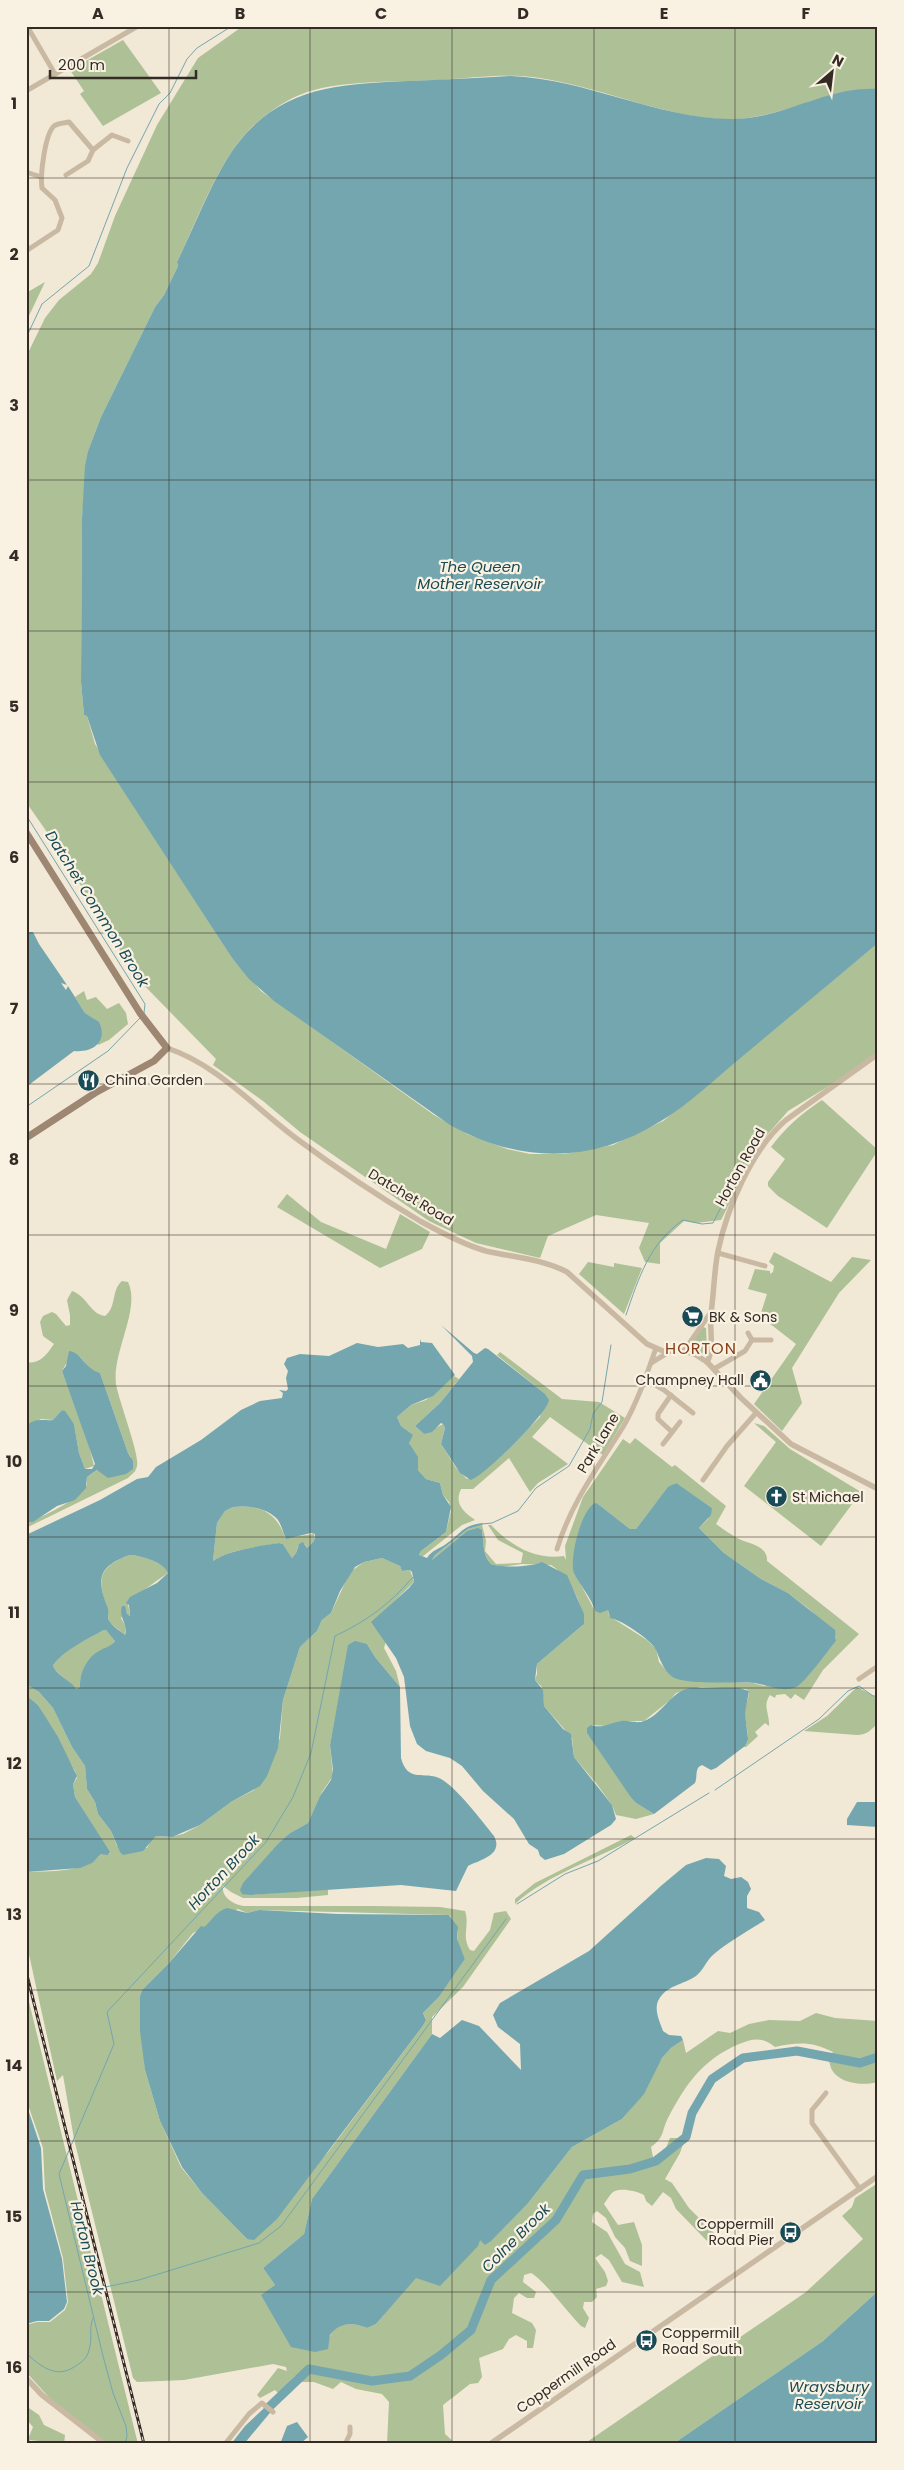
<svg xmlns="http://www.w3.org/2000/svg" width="904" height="2470" font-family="Poppins,sans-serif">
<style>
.green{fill:#adc096;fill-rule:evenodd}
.water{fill:#74a6af;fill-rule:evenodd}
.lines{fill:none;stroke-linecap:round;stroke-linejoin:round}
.stream{stroke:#74a6af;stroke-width:1}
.river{stroke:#74a6af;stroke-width:9}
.minor{stroke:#c9b9a2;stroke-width:5}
.tertiary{stroke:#c9b9a2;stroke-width:5.5}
.secondary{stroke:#9d8773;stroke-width:7}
.rail-casing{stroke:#342b25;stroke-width:3}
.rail{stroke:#f9f1e2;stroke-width:1;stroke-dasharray:4;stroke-linecap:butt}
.grid{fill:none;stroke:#342b25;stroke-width:1;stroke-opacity:0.55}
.labels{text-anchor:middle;stroke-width:4.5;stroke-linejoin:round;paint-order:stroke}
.poi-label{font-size:14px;fill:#342b25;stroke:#f9f1e2;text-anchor:start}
.street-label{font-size:14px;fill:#342b25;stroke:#f9f1e2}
.water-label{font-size:15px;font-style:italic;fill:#194b56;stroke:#f9f1e2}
.quarter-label{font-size:16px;letter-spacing:1px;fill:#85411b;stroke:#f9f1e2}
.neatline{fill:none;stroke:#342b25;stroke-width:2}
.grid-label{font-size:16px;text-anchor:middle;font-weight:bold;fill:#342b25}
</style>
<rect width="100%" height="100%" fill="#f1e8d6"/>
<g class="green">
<path d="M 243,26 L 878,26 L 878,89 C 822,88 773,124 717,119 C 657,114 599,87 540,78 C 507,73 472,78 440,80 C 400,82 345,80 307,92 C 287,99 266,113 250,129 C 218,161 197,221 177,262 L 178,266 L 164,295 L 155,307 L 101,417 L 88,451 L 82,518 L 81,682 L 84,715 L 87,716 L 95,744 L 232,958 L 261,991 L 434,1115 L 467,1134 L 507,1149 L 530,1154 L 565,1154 L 613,1145 L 663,1121 L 878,943 L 878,1051 L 842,1078 L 788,1111 L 760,1143 L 721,1220 L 696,1223 L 684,1221 L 660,1243 L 660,1264 L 645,1262 L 639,1248 L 649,1223 L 596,1215 L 548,1236 L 540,1258 L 476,1243 L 429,1221 L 300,1132 L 263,1101 L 213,1065 L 216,1059 L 137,978 L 58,848 L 26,802 L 26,357 L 45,318 L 59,300 L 91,274 L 98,263 L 115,216 L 157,125 L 198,58 Z"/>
<polygon points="123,40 161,93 103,126 80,94 84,91 70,70"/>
<polygon points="45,282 26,322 26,293"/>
<polygon points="84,991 87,1000 96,997 107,1009 119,1003 126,1013 128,1024 109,1040 98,1045 94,1019 85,1013 75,997"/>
<path d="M 822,1100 L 878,1150 L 827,1228 L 778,1196 L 768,1186 L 768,1182 L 785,1159 L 771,1147 C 786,1127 801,1114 822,1100 Z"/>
<polygon points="287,1194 321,1222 386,1249 400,1214 430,1232 422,1249 380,1268 277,1207"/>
<polygon points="774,1252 831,1282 852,1257 871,1260 839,1293 792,1368 802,1403 782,1431 754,1404 796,1344 760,1316 767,1294 748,1289 755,1269 770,1271 770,1274 773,1272 774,1266 769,1262"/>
<polygon points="588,1262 614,1267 614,1263 642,1268 624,1314 579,1274"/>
<path d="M 122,1281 L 128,1282 C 141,1309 112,1352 116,1384 C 119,1402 140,1455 137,1466 C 136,1472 132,1474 128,1478 L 26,1528 L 26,1520 L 31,1522 C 50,1512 75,1502 87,1485 L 87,1477 L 99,1469 L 101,1473 L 131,1457 L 128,1453 L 100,1373 L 92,1371 L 80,1357 L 66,1364 L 62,1371 L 88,1441 L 94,1466 L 85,1469 L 79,1453 L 74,1424 L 64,1411 L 62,1410 L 53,1420 L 41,1419 L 26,1427 L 26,1362 C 40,1365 47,1354 54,1344 L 43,1336 L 40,1322 L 43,1316 L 52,1312 L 56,1314 L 66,1326 L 70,1325 L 70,1315 L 67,1300 L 72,1291 C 87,1296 90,1314 105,1316 C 117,1307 111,1290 122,1281 Z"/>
<polygon points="703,1327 706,1328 707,1350 701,1354 692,1350 690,1346"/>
<path d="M 500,1352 L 562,1399 L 599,1402 L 625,1418 L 603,1455 L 550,1417 L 532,1437 L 568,1464 L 538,1483 L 530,1492 L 509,1458 L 473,1489 L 461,1489 C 454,1504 463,1511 475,1520 L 462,1525 L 422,1557 L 419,1555 L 421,1551 L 446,1532 L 451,1511 L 449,1502 L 443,1495 L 440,1483 L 426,1479 L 418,1470 L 418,1460 L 409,1443 L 410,1433 L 401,1426 L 397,1417 L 411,1405 L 426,1400 L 454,1376 L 459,1379 L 440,1403 L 415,1426 L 424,1434 L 443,1424 L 445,1428 L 441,1444 L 456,1468 L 467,1479 L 499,1458 L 540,1417 L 544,1393 L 497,1355 Z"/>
<polygon points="754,1423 764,1426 790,1449 861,1492 821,1546 744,1486 776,1442"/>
<path d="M 635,1438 L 672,1467 L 675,1465 L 726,1506 L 716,1524 C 723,1529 730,1534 737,1538 C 748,1544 768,1545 767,1561 L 859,1634 L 823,1670 L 804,1700 L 795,1694 L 791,1699 L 785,1694 L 776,1695 L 775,1698 L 770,1695 C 762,1706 770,1714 769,1726 L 765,1723 L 755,1732 L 758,1736 L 746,1747 L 744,1747 C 752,1735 744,1723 745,1711 C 746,1703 749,1698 749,1691 L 746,1689 L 701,1687 L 676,1693 L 669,1701 L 644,1721 L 621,1721 L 608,1726 L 591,1725 L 636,1803 L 654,1814 L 636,1819 L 616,1815 L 612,1805 L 596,1783 L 574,1757 L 572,1738 L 544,1706 L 542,1687 L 535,1680 L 537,1674 L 537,1664 L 583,1625 C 584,1604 569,1576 551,1565 L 522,1564 L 502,1567 L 491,1564 C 482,1553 484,1543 482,1530 L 467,1531 L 432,1560 L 435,1555 L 468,1529 L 482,1525 L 486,1541 L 485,1551 L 496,1564 L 521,1563 L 523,1553 L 498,1540 L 488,1525 L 491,1525 C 511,1546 535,1560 564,1556 L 566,1560 L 565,1546 L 583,1497 L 623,1439 L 630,1444 ZM 675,1483 L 712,1508 L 708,1519 L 699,1528 L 724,1553 L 761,1579 L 788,1593 L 809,1609 L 836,1636 L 836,1641 L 806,1676 L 764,1686 L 753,1683 L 684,1680 L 671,1676 L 659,1662 L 656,1649 L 647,1640 L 609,1616 L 608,1610 L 595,1611 L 575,1574 L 598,1504 L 630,1529 L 636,1529 L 656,1503 Z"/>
<path d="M 233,1507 C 259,1504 277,1512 285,1538 L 314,1534 L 314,1541 L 307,1548 L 305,1544 L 298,1546 L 296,1553 L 292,1558 L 283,1544 L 279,1543 C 259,1547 230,1549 213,1561 L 217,1523 L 225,1511 Z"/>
<path d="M 130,1555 C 143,1556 158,1561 168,1570 L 168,1573 C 154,1582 141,1592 128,1604 L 130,1615 L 128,1616 L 126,1611 L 121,1618 L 126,1627 L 125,1635 L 109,1622 C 105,1589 86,1571 130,1555 Z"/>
<path d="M 382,1558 L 400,1566 L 402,1571 L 410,1570 L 414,1582 L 372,1623 L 386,1641 L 384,1648 L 396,1671 L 400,1687 L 375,1657 L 367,1644 L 349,1645 L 330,1745 L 333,1776 L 322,1792 L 308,1823 L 290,1833 L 257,1868 L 251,1895 L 323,1889 L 328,1890 L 328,1895 L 297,1898 L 243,1898 L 231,1892 L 223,1886 C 221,1897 234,1905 244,1906 L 371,1906 L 440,1907 L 465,1911 C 470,1926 461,1936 470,1950 L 474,1951 L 490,1930 L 494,1913 L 506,1911 L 511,1919 L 463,1987 L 432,2017 L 432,2034 L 312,2199 L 304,2234 L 263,2268 L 275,2285 L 262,2295 L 329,2339 C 334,2322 354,2322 367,2328 L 376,2324 L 416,2277 L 480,2239 L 529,2202 L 572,2147 L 622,2119 L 630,2110 L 662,2058 L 671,2048 L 683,2040 L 686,2053 L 718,2031 L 730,2033 L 749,2024 L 769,2020 L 800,2021 L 816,2013 L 835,2018 L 878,2021 L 878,2082 C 864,2086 840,2084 832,2070 C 830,2067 830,2062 828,2059 L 833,2052 C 813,2041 796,2042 775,2047 C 763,2037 753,2038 739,2044 C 702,2060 686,2084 668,2118 C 661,2132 665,2137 651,2147 L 653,2157 L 666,2148 L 670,2138 L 685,2138 L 680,2153 L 665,2179 L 672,2183 L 689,2208 L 714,2233 L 716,2238 L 711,2243 L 706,2240 L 676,2209 L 671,2198 L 663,2192 L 652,2206 L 646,2201 L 644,2195 C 637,2191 622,2188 615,2191 C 611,2192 607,2200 604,2204 L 618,2225 L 634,2222 L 642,2245 L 642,2266 L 630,2261 L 625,2248 L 615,2237 L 606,2218 L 597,2211 L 593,2214 L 592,2222 L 607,2232 L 625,2264 L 640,2272 L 644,2287 L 622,2282 L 609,2260 L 601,2254 L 595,2258 L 605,2272 L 608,2281 L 606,2286 L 596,2289 L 597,2297 L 592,2302 L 584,2302 L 583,2308 L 589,2318 L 585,2328 L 581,2326 C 568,2313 544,2280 531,2273 L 524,2275 L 523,2282 L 536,2292 L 534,2298 L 527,2298 L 519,2293 L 514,2298 L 512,2313 L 532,2323 L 536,2330 L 533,2348 L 527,2348 L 527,2341 L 516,2335 L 509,2339 L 503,2349 L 479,2358 L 482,2377 L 478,2383 L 470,2384 L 443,2405 L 445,2434 L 456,2444 L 387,2444 L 389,2402 L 382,2394 L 356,2389 L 341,2382 L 333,2389 L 314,2382 L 302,2382 L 295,2376 L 279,2394 L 275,2390 L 260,2398 L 257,2395 L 278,2368 L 287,2371 L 286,2367 L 273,2364 L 184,2380 L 137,2382 L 133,2378 L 74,2139 L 63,2075 L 57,2081 L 26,1941 L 26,1872 C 49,1871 85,1873 101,1854 L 110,1854 L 75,1797 L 73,1784 L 77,1778 L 75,1771 L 38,1705 L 26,1695 L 26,1684 L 39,1692 L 53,1708 L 72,1747 L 85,1766 L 87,1789 L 95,1802 L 98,1814 L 111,1831 L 117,1846 L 147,1848 L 152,1839 L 156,1836 L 168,1837 L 183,1834 L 200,1825 L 231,1802 L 254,1790 L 280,1738 L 283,1700 L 300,1647 L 317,1631 L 322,1620 L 331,1613 L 350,1572 L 364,1562 ZM 238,1909 L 247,1913 L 259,1910 L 450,1915 L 458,1931 L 457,1941 L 465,1959 L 439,1997 L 423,2013 L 426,2019 L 422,2027 L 329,2151 L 247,2239 L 202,2193 L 181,2167 L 160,2121 L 145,2070 L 140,1996 L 142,1990 L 169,1963 L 193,1933 Z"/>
<path d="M 104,1630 L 106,1630 L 115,1640 L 113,1645 C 95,1652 79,1668 80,1687 L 75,1689 C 70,1679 56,1676 53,1665 C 65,1648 88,1639 104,1630 Z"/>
<path d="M 857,1687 L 878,1698 L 878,1723 C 871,1730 867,1735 857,1735 L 804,1731 L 827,1716 Z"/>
<path d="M 631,1835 L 635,1838 C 597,1859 546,1875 515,1904 L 515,1899 L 535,1883 Z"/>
<polygon points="26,1990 138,2444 108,2444 55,2404 26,2372 26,2325 37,2322 50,2322 65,2310 68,2302 63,2258 45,2190 43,2148 26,2099"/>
<polygon points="878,2183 878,2291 823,2341 673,2444 584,2444 806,2292 863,2239 842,2216 852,2207 855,2198"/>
<polygon points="26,2406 39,2415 44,2425 65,2435 64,2444 30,2440 30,2444 26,2444 33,2427 26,2419"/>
</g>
<g class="water">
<path d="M 511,76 C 586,79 656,118 730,119 C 782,120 826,86 878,89 L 878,943 C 833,981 788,1018 744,1055 C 717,1077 691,1103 661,1121 C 592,1164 521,1164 450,1125 L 274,1001 L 249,979 L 232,958 L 100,755 L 87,716 L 84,715 L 81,682 L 82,518 L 85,466 L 88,451 L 101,417 L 155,307 L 164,295 L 178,266 L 177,262 C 194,228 213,177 235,147 C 280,86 339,84 408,81 C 443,80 477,78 511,76 Z"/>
<path d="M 26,932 L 33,932 L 39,944 L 67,985 L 61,983 L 66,990 L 68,986 L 85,1013 L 99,1022 C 108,1041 94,1053 74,1051 L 26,1087 Z"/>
<path d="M 441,1325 L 474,1353 L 477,1354 L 485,1348 L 488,1349 L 544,1393 L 549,1400 C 548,1413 485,1475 471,1480 L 460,1473 L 441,1444 L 445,1428 L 443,1424 L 441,1423 L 432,1432 L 424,1434 L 415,1426 L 440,1403 L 473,1362 L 472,1356 Z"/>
<path d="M 420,1339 L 421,1342 L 432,1343 L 455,1375 L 433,1396 L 411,1405 L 397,1417 L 401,1426 L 413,1435 L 409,1443 L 418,1457 L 418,1470 L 426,1479 L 440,1483 L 443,1495 L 451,1507 L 446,1532 L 421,1551 L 419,1555 L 427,1558 C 432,1550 439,1549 446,1544 C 461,1534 462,1525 483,1523 L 482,1525 L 468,1529 L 435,1555 L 432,1560 L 467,1531 L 478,1528 L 482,1530 C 484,1543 482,1554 491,1564 C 502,1568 532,1567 542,1562 L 567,1575 L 584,1614 L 584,1624 L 537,1664 L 535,1680 L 543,1690 L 544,1706 L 563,1729 L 571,1734 L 574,1757 L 612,1805 L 616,1819 L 611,1825 L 564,1854 L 545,1860 L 540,1856 L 538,1850 L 529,1844 L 514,1819 L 483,1791 L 462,1766 L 450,1758 L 426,1751 L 417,1744 L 410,1726 L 404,1677 L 396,1658 L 371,1622 L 409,1588 L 414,1582 L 412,1572 L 410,1570 L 402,1571 L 400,1566 L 382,1558 L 364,1562 L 355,1567 L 340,1591 L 331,1613 L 322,1620 L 317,1631 L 300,1647 L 283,1700 L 278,1748 L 267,1776 L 260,1786 L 231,1802 L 200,1825 L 172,1837 L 156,1836 L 143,1851 L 123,1855 L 120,1852 L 111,1831 L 98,1814 L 95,1802 L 87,1789 L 85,1766 L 72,1747 L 53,1708 L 39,1692 L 26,1684 L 26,1535 L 100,1500 L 137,1479 L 148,1477 L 156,1467 L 201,1440 L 241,1410 L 260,1401 L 282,1398 L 283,1393 L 279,1390 L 286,1391 L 288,1389 L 286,1378 L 288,1371 L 284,1364 L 287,1358 L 300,1354 L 329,1356 L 357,1343 L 378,1347 L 403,1344 L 408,1348 L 420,1345 ZM 233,1507 C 248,1505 268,1508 278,1520 C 282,1526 283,1533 286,1539 L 311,1533 L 315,1534 L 314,1541 L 307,1548 L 303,1542 L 299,1544 L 296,1553 L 292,1558 L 283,1544 L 279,1543 C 260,1546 228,1550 213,1561 L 217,1523 L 225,1511 ZM 130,1555 C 142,1556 164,1562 168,1573 L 157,1583 L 130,1597 L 126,1603 L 129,1605 L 130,1616 L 127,1614 L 125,1606 L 122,1606 C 118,1618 129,1625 125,1635 C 120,1631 109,1624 108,1618 C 108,1614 109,1610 107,1606 C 96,1578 99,1566 130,1555 ZM 104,1630 L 106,1630 L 115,1641 C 111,1647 105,1647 99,1651 C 86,1658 79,1675 80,1687 L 76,1689 C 70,1679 56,1676 53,1665 C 65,1649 88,1639 104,1630 Z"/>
<path d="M 69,1351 C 81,1352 85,1369 100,1373 L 128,1453 L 133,1461 L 133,1469 L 126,1474 L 108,1478 L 97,1470 L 87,1477 L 86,1488 L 75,1500 L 57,1506 L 33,1522 L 28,1522 L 26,1427 C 34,1417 43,1421 53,1420 L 62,1410 L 65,1411 L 74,1424 L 79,1453 L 85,1469 L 92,1469 L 95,1464 L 62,1371 L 66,1366 Z"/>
<path d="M 676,1483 L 712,1508 L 711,1515 L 699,1528 L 724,1553 L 761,1579 L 788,1593 L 835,1630 L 836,1641 C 828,1650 805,1683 796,1687 C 782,1693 768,1685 755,1683 C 737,1681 684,1686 671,1676 C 663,1669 660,1659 656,1650 C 652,1640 620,1619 610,1618 L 608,1610 L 600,1613 L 595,1611 C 592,1598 580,1586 574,1573 C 569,1559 581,1510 595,1503 L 598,1504 L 630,1529 L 636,1529 L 668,1487 Z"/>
<path d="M 355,1641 L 367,1644 L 375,1657 L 400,1687 L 401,1758 C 408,1784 424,1770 441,1779 C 457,1788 482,1821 494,1836 C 504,1855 480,1860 468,1866 L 456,1891 L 401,1885 L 251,1895 L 242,1894 L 240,1890 L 243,1883 L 277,1845 L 290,1833 L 308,1823 L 320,1796 L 331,1780 L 333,1770 L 330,1745 L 348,1645 Z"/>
<path d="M 690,1688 L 739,1688 L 749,1691 L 745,1713 L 748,1739 L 745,1746 L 716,1768 L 711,1770 L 702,1765 C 694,1768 698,1776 695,1783 L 654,1814 L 636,1803 L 630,1796 L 587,1733 L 587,1728 L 591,1725 C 602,1729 610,1723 621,1721 C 629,1720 637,1724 644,1721 C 663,1714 670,1692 690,1688 Z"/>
<polygon points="26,1695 38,1705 58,1737 77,1776 73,1784 75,1797 110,1852 108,1855 101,1854 92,1863 80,1868 26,1872"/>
<polygon points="857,1802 878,1802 878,1827 847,1825 847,1819"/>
<path d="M 706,1858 L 719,1859 L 726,1866 L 724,1876 L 731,1879 L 741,1877 L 748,1882 L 751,1889 L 747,1896 L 747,1908 L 759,1912 L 765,1920 C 751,1929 721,1946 710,1958 C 705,1964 703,1970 696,1976 C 683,1985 666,1985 658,2001 C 654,2011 660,2022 663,2031 L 669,2035 L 681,2036 L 683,2040 L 671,2048 L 662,2058 L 644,2094 L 630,2110 L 622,2119 L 572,2147 L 529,2202 L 491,2241 L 485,2245 L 480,2240 L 478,2246 L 440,2286 L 416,2278 L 376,2324 L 367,2328 C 354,2322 339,2322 330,2335 L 328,2349 L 315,2352 L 291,2347 L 261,2295 L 275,2285 L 263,2268 L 304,2234 L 312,2199 L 432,2034 L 440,2038 L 462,2020 L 479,2026 L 521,2070 L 520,2044 L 498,2027 L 493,2015 L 500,2003 L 589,1951 L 662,1885 L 686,1865 Z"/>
<path d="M 227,1908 L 247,1913 L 259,1910 L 338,1914 L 449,1915 L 458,1927 L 457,1939 L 465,1959 L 439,1997 L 423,2013 L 426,2020 L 422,2027 L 277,2219 L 254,2240 L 247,2239 L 202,2193 L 182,2167 L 160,2121 L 145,2070 L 140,2031 L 140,1996 L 142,1990 L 169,1963 L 201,1926 L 204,1927 C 212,1921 215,1912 227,1908 Z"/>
<polygon points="26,2103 41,2148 43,2189 62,2259 67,2302 64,2309 49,2321 37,2321 26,2324"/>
<polygon points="878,2291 878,2444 673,2444 823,2341"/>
<polygon points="274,2399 279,2402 244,2444 231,2444 245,2426"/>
<polygon points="297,2422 308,2437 300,2444 280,2444 287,2426"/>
</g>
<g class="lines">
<g class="stream">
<polyline points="26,338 42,304 89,266 127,168 159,104 170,93 187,59 197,48 232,26"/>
<polyline points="26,815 145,1004 144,1013"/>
<polyline points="26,1107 108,1051 140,1018"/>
<path d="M 626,1315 C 639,1277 649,1244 683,1220 L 702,1224 L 713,1223 L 753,1144"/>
<polyline points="482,1524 492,1523 518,1511 536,1488 569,1466 590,1429 593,1414 602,1402 611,1345"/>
<polyline points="715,1790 819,1719 848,1691 859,1686 873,1696 878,1696"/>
<polyline points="517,1904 565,1874 598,1861 709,1793"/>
<polyline points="89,2293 96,2289 139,2280 259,2243 281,2226 506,1919"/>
<path d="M 26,2353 C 40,2366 56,2379 74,2367 C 84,2361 88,2357 90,2346 C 92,2337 89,2327 93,2318"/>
<path d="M 125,2444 L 127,2436 L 126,2426 L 113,2393 L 103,2356 L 59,2174 L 114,2044 L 107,2012 L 266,1842 L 293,1797 L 311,1753 L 335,1636 C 367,1621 390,1604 413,1577"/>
</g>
<polyline class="river" points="268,2408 309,2369 372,2381 410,2376 441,2355 471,2330 491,2280 556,2220 583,2175 630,2169 656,2161 686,2137 692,2113 712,2079 743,2058 797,2051 860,2063 878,2057"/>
<g class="minor">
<polyline points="27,26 55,74"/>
<polyline points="26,91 138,26"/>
<polyline points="26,172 41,177"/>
<polyline points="66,175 88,161 93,150 112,135 128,141"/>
<path d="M 26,251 L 58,230 L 62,218 L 55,200 L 42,188 C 40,175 45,134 54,126 C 58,123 65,123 69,122 L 93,150"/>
<polyline points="718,1253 765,1266"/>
<polyline points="752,1340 771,1340"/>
<polyline points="684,1351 711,1312"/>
<polyline points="651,1363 669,1352"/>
<polyline points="714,1369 745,1351 752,1340 748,1333"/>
<polyline points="644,1378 664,1390 693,1413"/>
<polyline points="671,1395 658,1414 658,1419 672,1432"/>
<polyline points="663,1444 680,1422"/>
<polyline points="703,1480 727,1446 756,1413"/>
<path d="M 557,1549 C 571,1503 598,1467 623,1427 C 637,1403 647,1374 656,1348"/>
<polyline points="859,1679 878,1666"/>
<polyline points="826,2093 812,2110 812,2123 860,2189"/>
<polyline points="225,2444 249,2414 262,2403 273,2412"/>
<polyline points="345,2444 350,2434 350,2427"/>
</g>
<g class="tertiary">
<path d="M 167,1048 C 218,1065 255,1108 297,1139 C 336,1168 378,1196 420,1221 C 440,1232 464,1245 486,1251 C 512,1257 543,1259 567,1272 L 647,1344 L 663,1351 L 684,1351 L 696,1355 L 707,1362 L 741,1398 L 791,1444 L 878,1489"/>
<path d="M 707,1362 C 715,1349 709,1327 711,1313 C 714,1293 714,1271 718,1251 C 727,1208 752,1149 786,1120 L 878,1054"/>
<polyline points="26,2378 42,2395 105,2444"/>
<polyline points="490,2444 878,2176"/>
</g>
<polyline class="secondary" points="26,832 140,1013 167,1048 154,1061 95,1093 26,1138"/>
<defs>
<polyline id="rail" points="26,1971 144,2444"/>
</defs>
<use href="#rail" class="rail-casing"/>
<use href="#rail" class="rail"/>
</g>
<path class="grid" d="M 169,26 L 169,2444M 310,26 L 310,2444M 452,26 L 452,2444M 594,26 L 594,2444M 735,26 L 735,2444M 26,178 L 878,178M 26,329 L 878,329M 26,480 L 878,480M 26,631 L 878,631M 26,782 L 878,782M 26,933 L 878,933M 26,1084 L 878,1084M 26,1235 L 878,1235M 26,1386 L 878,1386M 26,1537 L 878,1537M 26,1688 L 878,1688M 26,1839 L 878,1839M 26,1990 L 878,1990M 26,2141 L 878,2141M 26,2292 L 878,2292"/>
<defs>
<symbol id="restaurant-disc" viewBox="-11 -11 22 22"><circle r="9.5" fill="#194b56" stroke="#f9f1e2"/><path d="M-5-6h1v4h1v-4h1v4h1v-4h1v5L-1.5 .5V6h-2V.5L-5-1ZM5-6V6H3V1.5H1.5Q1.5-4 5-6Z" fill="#fff"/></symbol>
<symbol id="supermarket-disc" viewBox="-11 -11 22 22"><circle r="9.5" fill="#194b56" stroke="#f9f1e2"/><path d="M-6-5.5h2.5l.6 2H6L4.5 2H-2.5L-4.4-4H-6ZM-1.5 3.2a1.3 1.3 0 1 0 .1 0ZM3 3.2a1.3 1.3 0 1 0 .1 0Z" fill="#fff"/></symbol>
<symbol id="civic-disc" viewBox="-11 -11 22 22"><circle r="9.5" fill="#194b56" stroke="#f9f1e2"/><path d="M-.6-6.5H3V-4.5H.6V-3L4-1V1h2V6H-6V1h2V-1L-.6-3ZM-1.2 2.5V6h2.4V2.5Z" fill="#fff"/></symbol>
<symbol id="church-disc" viewBox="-11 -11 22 22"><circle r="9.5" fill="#194b56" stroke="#f9f1e2"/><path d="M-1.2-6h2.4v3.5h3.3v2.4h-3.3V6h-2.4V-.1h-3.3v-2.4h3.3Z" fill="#fff"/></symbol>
<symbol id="bus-disc" viewBox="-11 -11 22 22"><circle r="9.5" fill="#194b56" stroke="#f9f1e2"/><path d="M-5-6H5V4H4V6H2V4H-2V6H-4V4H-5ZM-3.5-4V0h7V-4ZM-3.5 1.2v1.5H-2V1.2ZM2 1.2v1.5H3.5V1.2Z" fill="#fff"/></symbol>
</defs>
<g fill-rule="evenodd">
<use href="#restaurant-disc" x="76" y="1068" width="25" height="25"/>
<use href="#supermarket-disc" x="680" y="1304" width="25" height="25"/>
<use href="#civic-disc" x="748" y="1368" width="25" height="25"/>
<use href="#church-disc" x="764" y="1484" width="25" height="25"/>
<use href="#bus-disc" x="778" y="2220" width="25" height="25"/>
<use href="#bus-disc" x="634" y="2328" width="25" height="25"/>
</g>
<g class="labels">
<g class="poi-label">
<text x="105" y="1085">China Garden</text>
<text x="709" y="1322">BK &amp; Sons</text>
<text x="744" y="1385" text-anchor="end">Champney Hall</text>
<text x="792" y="1502">St Michael</text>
<text x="774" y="2229" text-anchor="end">Coppermill<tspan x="774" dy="16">Road Pier</tspan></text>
<text x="662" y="2338">Coppermill<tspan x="662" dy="16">Road South</tspan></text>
</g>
<g class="street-label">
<text transform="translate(740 1167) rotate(-61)" y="5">Horton Road</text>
<text transform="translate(411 1197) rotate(31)" y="5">Datchet Road</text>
<text transform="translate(598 1443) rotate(-59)" y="5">Park Lane</text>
<text transform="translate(566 2376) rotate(-35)" y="5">Coppermill Road</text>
</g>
<g class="water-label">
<text x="480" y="572">The Queen<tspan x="480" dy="17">Mother Reservoir</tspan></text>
<text transform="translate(97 909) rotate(58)" y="5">Datchet Common Brook</text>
<text transform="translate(224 1872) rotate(-47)" y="5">Horton Brook</text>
<text transform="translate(516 2238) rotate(-45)" y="5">Colne Brook</text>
<text transform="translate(87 2248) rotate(76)" y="5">Horton Brook</text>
<text x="829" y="2392">Wraysbury<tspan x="829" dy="17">Reservoir</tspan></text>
</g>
<g class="quarter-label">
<text x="701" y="1354">HORTON</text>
</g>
</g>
<rect width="904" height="2470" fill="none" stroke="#f9f1e2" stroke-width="55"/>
<g transform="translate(832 72) rotate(28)" stroke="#f9f1e2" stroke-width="4" paint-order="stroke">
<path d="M0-4L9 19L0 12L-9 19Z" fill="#342b25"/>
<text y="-8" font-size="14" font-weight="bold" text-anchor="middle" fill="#342b25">N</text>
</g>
<path d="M50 70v8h146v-8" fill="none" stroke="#342b25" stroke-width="2.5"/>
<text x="58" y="70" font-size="15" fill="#342b25" stroke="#f9f1e2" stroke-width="4" paint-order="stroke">200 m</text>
<rect x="28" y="28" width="848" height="2414" class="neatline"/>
<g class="grid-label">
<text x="98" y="19">A</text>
<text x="240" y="19">B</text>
<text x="381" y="19">C</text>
<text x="523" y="19">D</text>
<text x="664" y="19">E</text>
<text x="806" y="19">F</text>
<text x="14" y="109">1</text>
<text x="14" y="260">2</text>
<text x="14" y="411">3</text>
<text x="14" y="561">4</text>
<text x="14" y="712">5</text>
<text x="14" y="863">6</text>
<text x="14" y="1014">7</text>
<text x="14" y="1165">8</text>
<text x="14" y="1316">9</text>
<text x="14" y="1467">10</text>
<text x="14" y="1618">11</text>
<text x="14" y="1769">12</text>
<text x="14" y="1920">13</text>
<text x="14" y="2071">14</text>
<text x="14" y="2222">15</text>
<text x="14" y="2373">16</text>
</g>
</svg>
